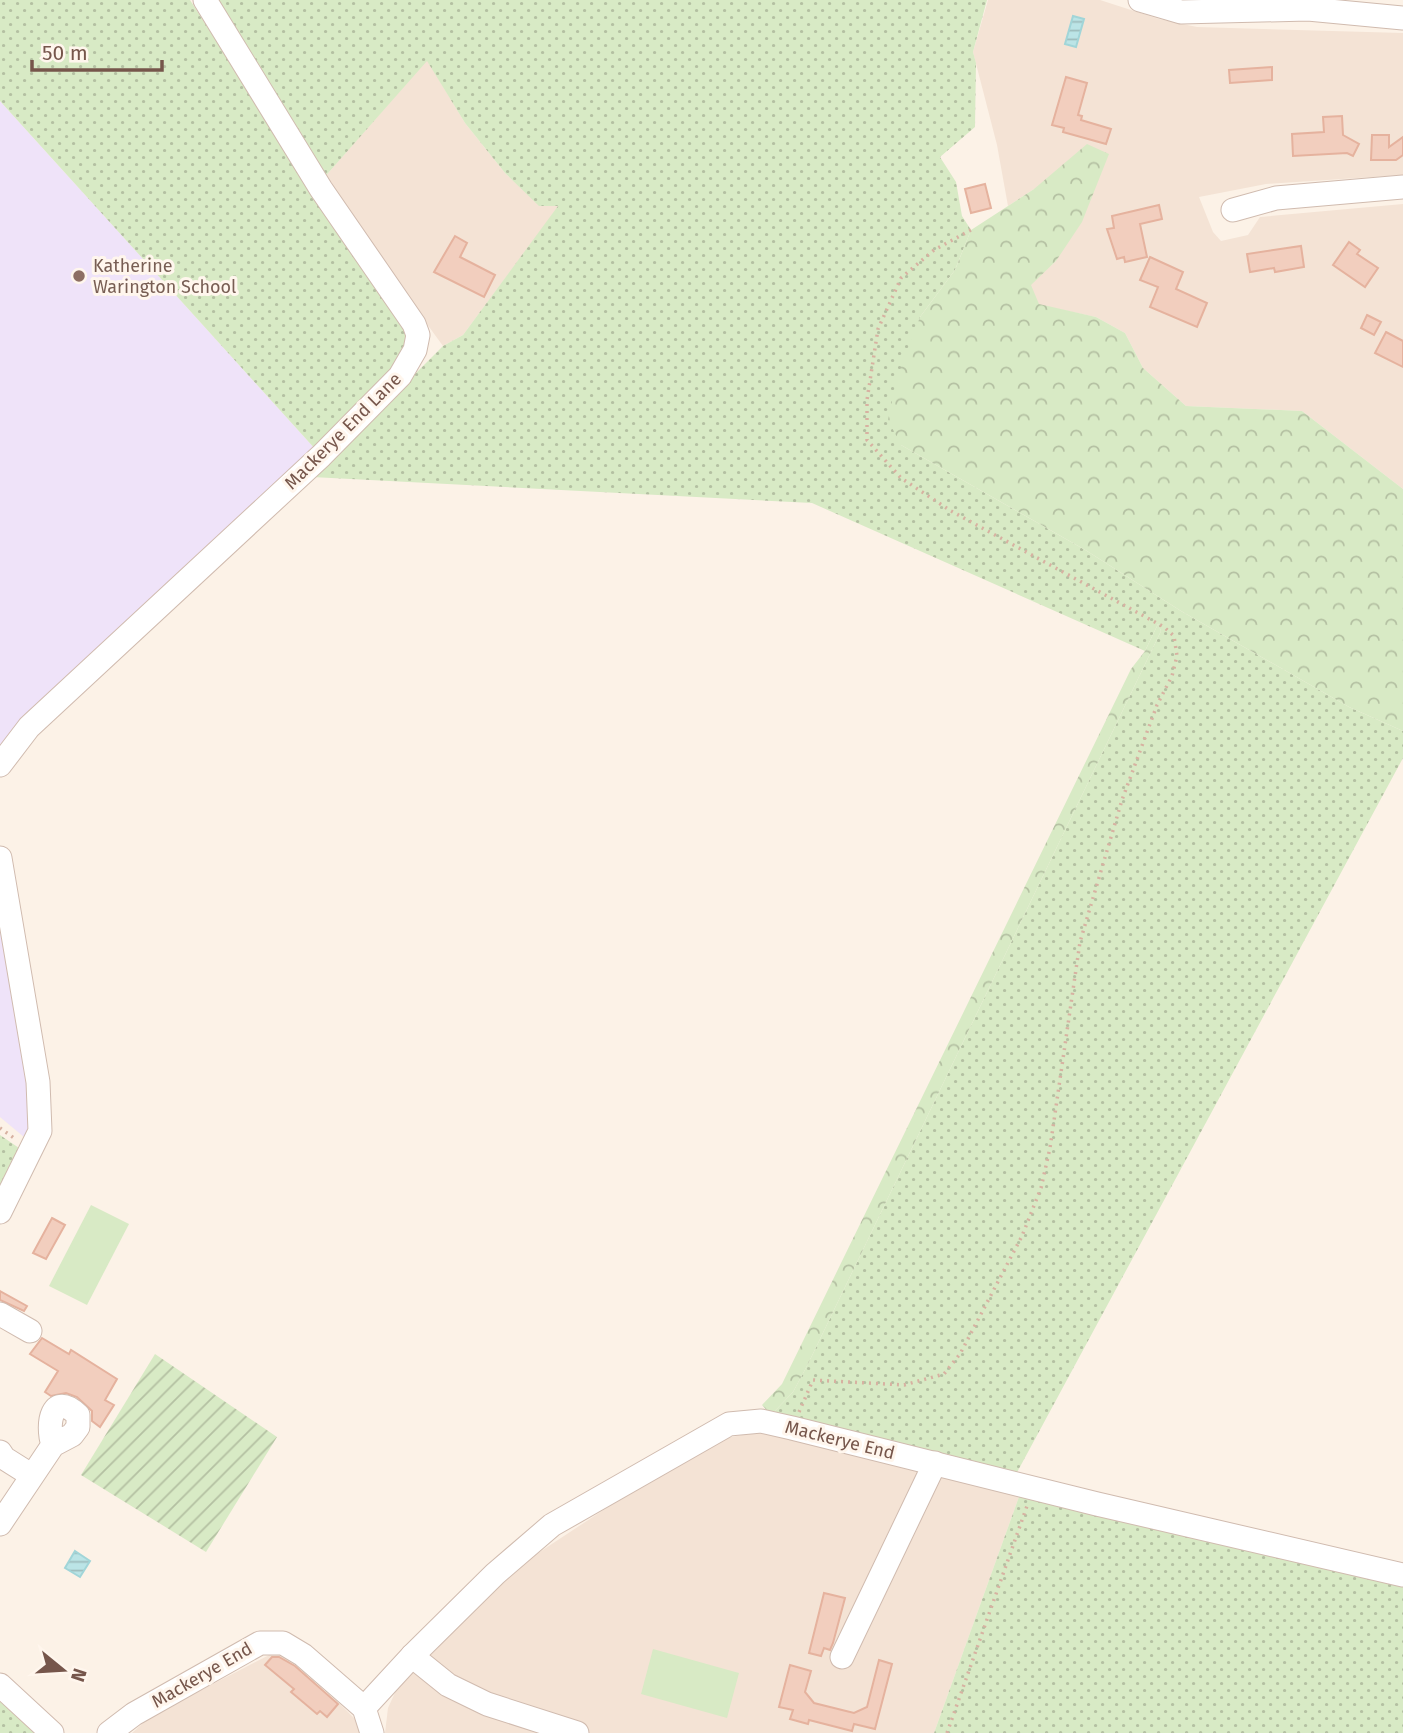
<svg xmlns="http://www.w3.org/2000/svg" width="1403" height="1733" font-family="'Fira Sans',sans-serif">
<defs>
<pattern id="grass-dots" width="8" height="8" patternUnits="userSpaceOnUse" patternTransform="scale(1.75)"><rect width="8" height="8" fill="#d8eac5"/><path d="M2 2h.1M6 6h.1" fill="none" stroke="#b4c0a2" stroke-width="1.8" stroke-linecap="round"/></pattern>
<pattern id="forest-crowns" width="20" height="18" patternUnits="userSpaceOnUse" patternTransform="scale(1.75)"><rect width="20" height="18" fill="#d8eac5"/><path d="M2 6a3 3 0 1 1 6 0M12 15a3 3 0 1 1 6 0" fill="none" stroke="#b4c0a2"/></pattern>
<pattern id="garden-furrows" width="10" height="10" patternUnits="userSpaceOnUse" patternTransform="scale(1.75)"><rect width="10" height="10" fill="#d8eac5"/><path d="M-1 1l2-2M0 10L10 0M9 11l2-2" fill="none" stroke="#b4c0a2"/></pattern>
<pattern id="water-rules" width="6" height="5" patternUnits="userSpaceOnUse" patternTransform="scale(1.75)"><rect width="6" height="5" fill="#bbe4e6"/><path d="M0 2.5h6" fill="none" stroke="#9dbcbc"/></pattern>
</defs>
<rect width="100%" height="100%" fill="#fcf2e7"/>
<g fill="#f4e3d5">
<polygon points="988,0 1100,0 1159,19 1197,27 1403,33 1403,175 1266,184 1199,197 1213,232 1221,241 1248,235 1260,217 1403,204 1403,489 1302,411 1186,406 1143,368 1125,333 1096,317 1039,305 1030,285 1056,261 1034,189 1008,206 997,145 973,52"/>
<polygon points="427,60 465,123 505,173 539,205 559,206 463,335 443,346 322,180"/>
<polygon points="778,1432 1020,1494 934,1733 385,1733 388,1708 398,1686 438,1635 523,1563 655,1476 727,1438 752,1433"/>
<polygon points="277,1651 339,1703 358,1722 364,1733 132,1733 151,1716"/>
</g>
<g fill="#efe3f9">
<polygon points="0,101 317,451 0,748"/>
<polygon points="0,914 28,1087 29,1128 24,1137 0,1117"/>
</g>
<g fill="url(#grass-dots)">
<polygon points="0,0 190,0 288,151 410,330 403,360 317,451 0,101"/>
<polygon points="213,0 987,0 973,52 976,63 975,127 940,157 956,182 962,216 971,230 955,270 920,317 901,445 1087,551 1181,611 1349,707 1403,731 1403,758 1015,1476 771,1415 793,1392 807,1366 1161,631 1158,624 1145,651 812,503 312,477 443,346 463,335 558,206 539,206 505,173 465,123 427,61 322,180"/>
<polygon points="0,1135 19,1148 0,1186"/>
<polygon points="1020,1494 1403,1587 1403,1733 934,1733"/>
<polygon points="0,1700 35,1733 0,1733"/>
</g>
<g fill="url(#forest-crowns)">
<polygon points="1087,144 1109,154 1082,222 1056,261 1031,285 1039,304 1096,317 1125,333 1143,368 1186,406 1302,411 1403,489 1403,731 1349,707 1181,611 1087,551 901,445 888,420 897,378 920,317 955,270 971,230 1034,189"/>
<polygon points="1158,624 1161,631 807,1366 793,1392 771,1415 762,1405 782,1384 1131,669 1145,651"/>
</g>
<polygon fill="url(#garden-furrows)" points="155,1354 277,1437 206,1552 81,1475"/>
<g fill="#d8eac5">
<polygon points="91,1205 129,1224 87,1305 49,1286"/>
<polygon points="653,1649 739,1673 727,1718 641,1694"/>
</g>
<g fill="url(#water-rules)" stroke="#a1d5d8" stroke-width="2">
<polygon points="1073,16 1084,19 1076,47 1065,44"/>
<polygon points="75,1551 90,1561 80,1577 65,1568"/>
</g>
<g fill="#f2cebe" stroke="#e5b29e" stroke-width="2">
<polygon points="1272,67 1272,80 1230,83 1229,70"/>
<polygon points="1066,77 1087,83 1078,115 1082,116 1081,120 1111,129 1106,144 1063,132 1064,128 1052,125"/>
<polygon points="1342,116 1343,135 1359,144 1353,156 1347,153 1293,156 1292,134 1324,132 1323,117"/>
<polygon points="1372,135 1389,135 1389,147 1403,137 1403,155 1396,160 1371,160"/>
<polygon points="985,184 991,208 971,213 965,189"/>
<polygon points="1159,205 1162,219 1140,224 1147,257 1125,262 1124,257 1117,259 1107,229 1114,228 1112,216"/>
<polygon points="455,236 467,243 460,257 495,275 484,297 434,272"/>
<polygon points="1349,242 1360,250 1357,254 1378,268 1365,287 1333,265"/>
<polygon points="1301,246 1304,267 1275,272 1274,268 1250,272 1247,254"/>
<polygon points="1150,257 1183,272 1176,289 1207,303 1197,327 1150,307 1158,287 1140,280"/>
<polygon points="1367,315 1381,322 1374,335 1361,328"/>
<polygon points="1386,332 1403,341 1403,367 1375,353"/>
<polygon points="52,1218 65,1225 46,1259 33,1253"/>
<polygon points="0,1291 27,1306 24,1311 0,1300"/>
<polygon points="42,1338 69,1354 71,1350 117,1379 105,1400 114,1405 100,1427 92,1421 92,1411 77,1397 66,1393 51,1396 45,1392 58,1371 30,1354"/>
<polygon points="824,1593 845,1598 833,1643 830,1650 824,1648 821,1656 809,1653"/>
<polygon points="272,1657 279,1657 295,1666 338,1704 327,1717 320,1711 317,1714 291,1692 294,1689 265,1665"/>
<polygon points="879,1660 892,1664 875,1729 854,1724 852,1731 809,1720 808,1724 790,1719 793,1710 779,1707 790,1665 811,1671 805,1692 814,1703 854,1713 867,1707"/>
</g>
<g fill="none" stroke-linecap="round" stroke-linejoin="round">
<defs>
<g id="minor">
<polyline points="1140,0 1181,12 1308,9 1403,18"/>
<polyline points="1233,210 1276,198 1403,187"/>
<polyline points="0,765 29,727 321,456 400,376 415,350 418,335 414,324 321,189 205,0"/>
<polyline points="0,858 38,1082 40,1131 0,1212"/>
<polyline points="0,1314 30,1331"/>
<polyline points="0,1452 4,1458 31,1475"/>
<path d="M0,1524L53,1445L72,1435L78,1427V1415C52,1390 46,1424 53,1445"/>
<polyline points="412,1656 448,1685 487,1704 577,1733"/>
<polyline points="842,1657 935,1463"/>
<polyline points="0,1685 52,1733"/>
<polyline points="364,1708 412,1656 495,1574 552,1525 729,1424 761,1421 792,1428 1097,1504 1403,1575"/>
<polyline points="109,1733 134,1714 260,1643 283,1643 303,1655 364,1708 372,1733"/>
</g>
</defs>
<use href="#minor" stroke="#d0bbaf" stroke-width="25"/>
<g stroke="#d7b1a1" stroke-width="3.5" stroke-dasharray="2 5" stroke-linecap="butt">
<polyline points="0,1128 14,1138"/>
<polyline points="799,1412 813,1380 904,1385 944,1374 960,1354 1022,1236 1041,1188 1050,1148 1080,942 1122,800 1157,705 1172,676 1177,656 1174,636 1164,627 951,511 901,478 867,440 867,400 878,329 901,278 934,250 971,230"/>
<polyline points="947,1733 1027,1506"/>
</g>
<use href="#minor" stroke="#fff" stroke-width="23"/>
</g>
<circle fill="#8d6e63" stroke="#fff6ed" stroke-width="2.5" cx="79" cy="276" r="7"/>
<g text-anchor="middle" stroke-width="6" stroke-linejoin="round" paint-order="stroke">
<g font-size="18" fill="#785e54" stroke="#fff6ed" text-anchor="start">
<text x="93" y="272">Katherine<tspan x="93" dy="21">Warington School</tspan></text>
</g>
<g font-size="18" fill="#76564b" stroke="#fff6ed">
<text transform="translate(343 431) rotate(-45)" y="6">Mackerye End Lane</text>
<text transform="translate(840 1440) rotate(14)" y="6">Mackerye End</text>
<text transform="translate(202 1675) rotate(-30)" y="6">Mackerye End</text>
</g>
</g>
<g transform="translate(63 1670) rotate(108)" stroke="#fff6ed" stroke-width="5" paint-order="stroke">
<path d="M0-5L12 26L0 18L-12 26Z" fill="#76564b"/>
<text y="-10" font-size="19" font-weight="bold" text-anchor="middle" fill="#76564b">N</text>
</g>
<path d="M32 60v10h130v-10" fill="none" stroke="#76564b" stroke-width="3.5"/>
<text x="42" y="60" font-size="21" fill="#76564b" stroke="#fff6ed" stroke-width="5" paint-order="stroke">50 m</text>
</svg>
